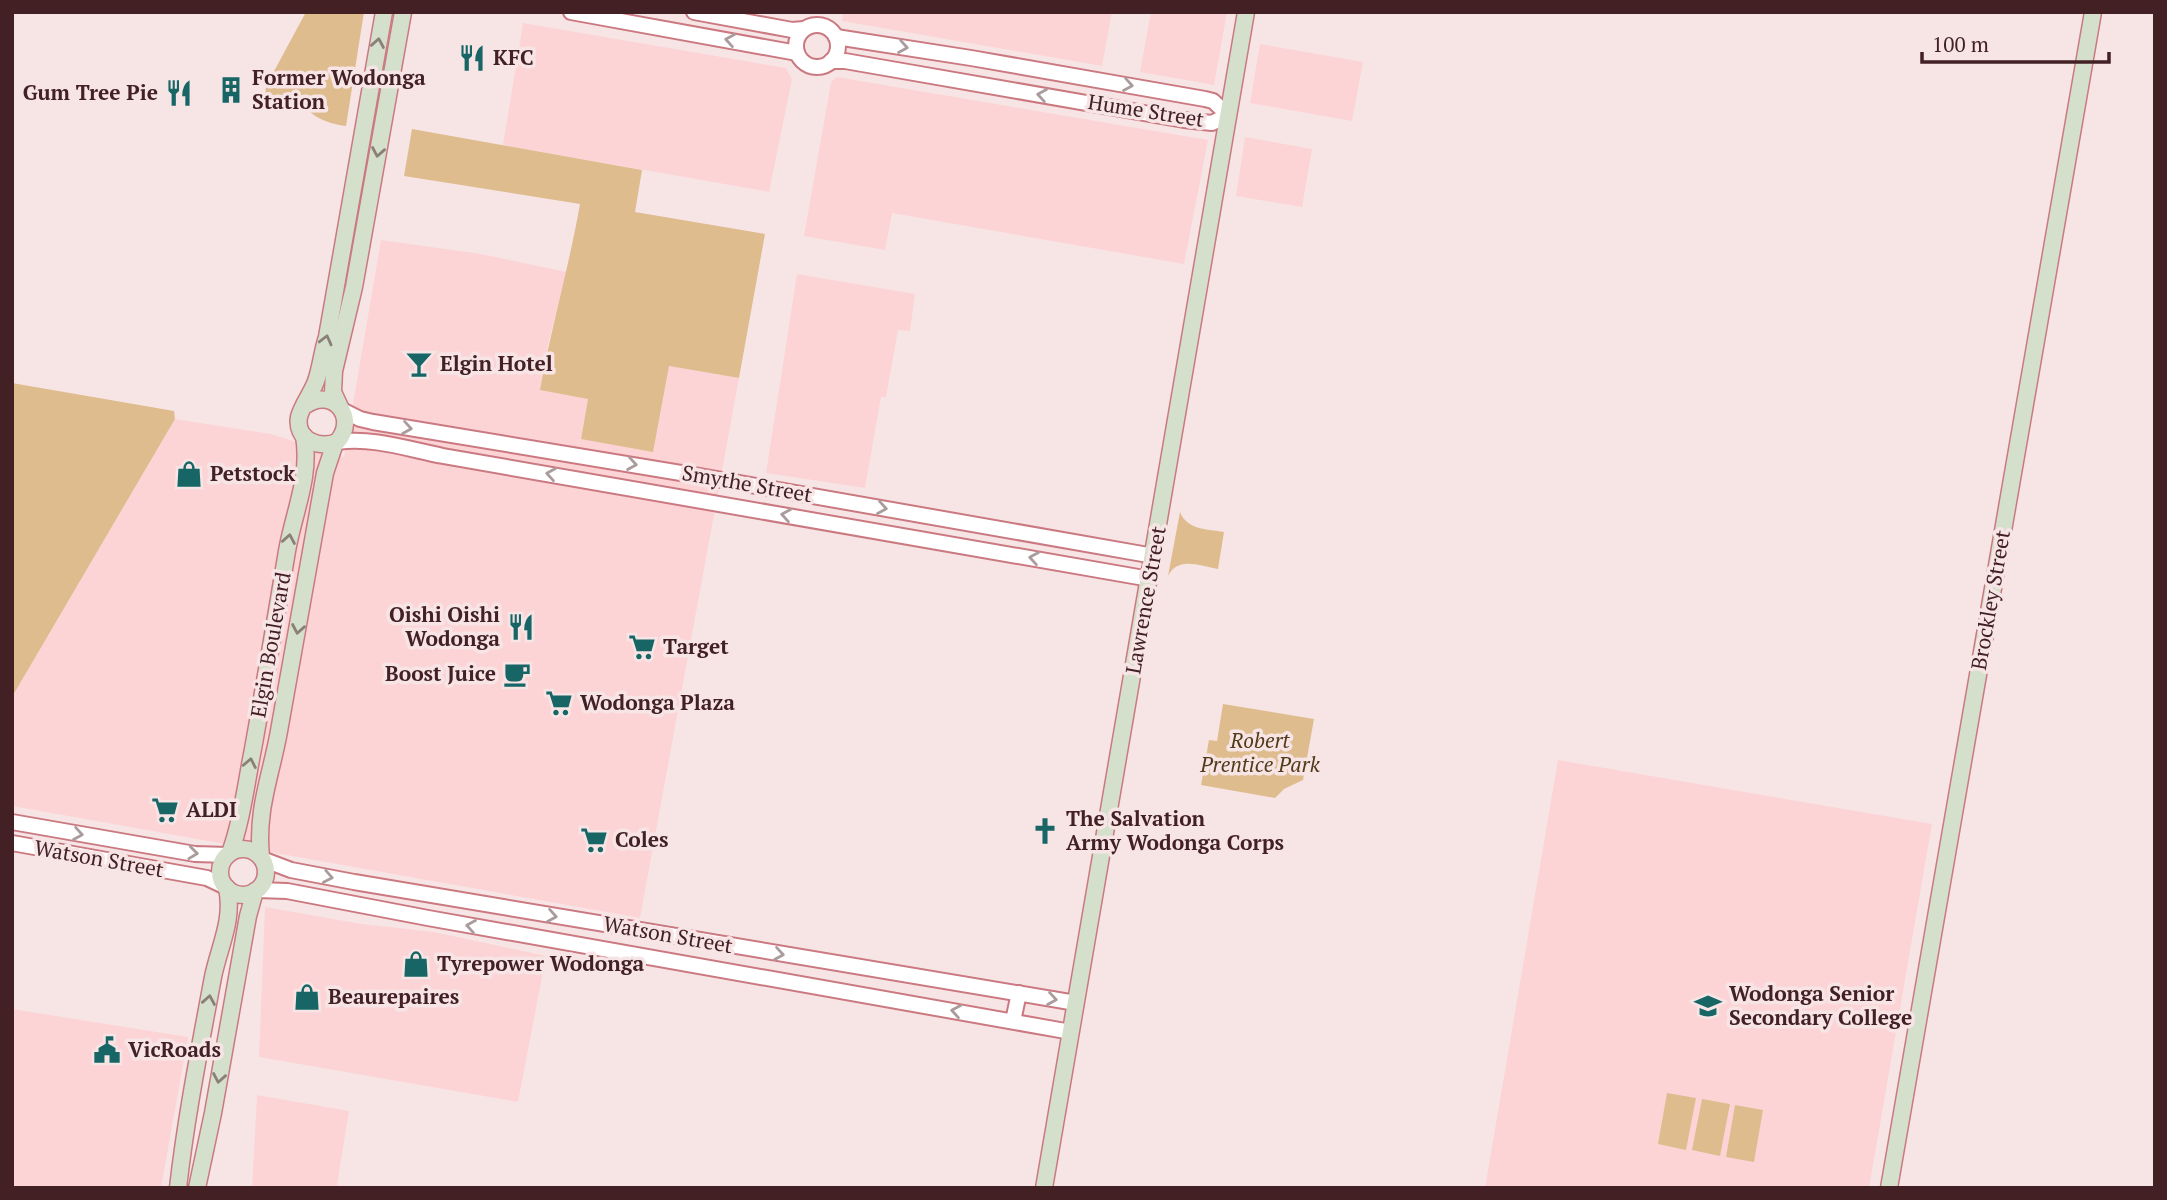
<svg xmlns="http://www.w3.org/2000/svg" width="2167" height="1200" font-family="'PT Serif',serif">
<rect width="100%" height="100%" fill="#f7e5e6"/>
<g fill="#fcd4d6">
<polygon points="843,12 1112,12 1102,66 842,21"/>
<polygon points="1151,12 1227,12 1214,85 1140,72"/>
<polygon points="523,23 786,68 792,79 769,192 503,145"/>
<polygon points="1260,44 1363,62 1352,121 1250,103"/>
<polygon points="837,77 1208,140 1184,264 892,213 885,250 804,236 831,82"/>
<polygon points="1245,137 1312,149 1302,207 1236,196"/>
<polygon points="381,240 481,254 567,272 549,340 540,390 588,398 581,439 669,366 739,378 640,918 12,806 12,697 175,419 271,434 344,457"/>
<polygon points="797,274 915,294 910,331 898,330 886,397 881,397 865,488 766,473"/>
<polygon points="1558,760 1932,824 1869,1188 1485,1188"/>
<polygon points="265,907 362,924 434,932 546,956 518,1102 259,1057"/>
<polygon points="12,1009 188,1037 161,1188 12,1188"/>
<polygon points="257,1095 349,1111 337,1185 351,1188 252,1188"/>
</g>
<g fill="#dfbc8e">
<path d="M306,12H364L346,126C324,123 310,116 298,98C287,100 276,104 265,97L266,86Z"/>
<path d="M412,129L642,170L635,212L765,234L739,378L669,366L653,452L581,439L588,399L540,390C551,328 569,267 580,204L404,176Z"/>
<polygon points="12,383 174,411 175,419 12,697"/>
<path d="M1180,512C1187,530 1207,529 1224,532L1218,569C1200,566 1178,556 1168,576Z"/>
<polygon points="1223,704 1314,719 1303,780 1284,789 1275,798 1201,785 1209,740 1217,741"/>
<polygon points="1667,1093 1696,1098 1686,1150 1658,1144"/>
<polygon points="1702,1099 1730,1104 1720,1156 1692,1150"/>
<polygon points="1735,1105 1763,1110 1754,1162 1726,1157"/>
</g>
<g fill="none" stroke-linecap="round" stroke-linejoin="round">
<defs>
<g id="tertiary">
<polyline points="571,12 797,53"/>
<polyline points="694,12 792,30 804,29"/>
<circle cx="817" cy="46" r="21"/>
<polyline points="831,61 845,61 891,69 1184,120 1212,123 1228,115 1213,101 1205,99 971,58 836,37"/>
<polyline points="342,410 360,419 373,422 693,475 1154,556"/>
<path d="M337,442C374,437 407,449 443,456L1150,579"/>
<polyline points="12,822 195,854 228,855"/>
<polyline points="12,843 207,878 226,887"/>
<polyline points="262,859 291,870 354,882 1076,1003"/>
<polyline points="257,890 287,891 428,918 1071,1032"/>
<polyline points="1013,1021 1019,993"/>
</g>
<g id="secondary">
<path d="M306,405C332,387 359,417 337,442C319,449 295,440 299,417C302,405 312,393 316,381C321,367 322,352 327,337L384,12"/>
<polyline points="340,407 333,392 334,371 354,287 403,12"/>
<circle cx="243" cy="872" r="23"/>
<path d="M230,853C242,820 246,784 253,749C265,683 276,617 287,551C294,511 311,477 304,436"/>
<path d="M261,857C256,810 271,776 279,731C295,645 309,559 325,473L335,443"/>
<path d="M178,1188C186,1117 200,1047 213,977C219,947 234,920 227,888"/>
<polyline points="197,1188 213,1113 248,916 255,891"/>
<polyline points="1044,1188 1246,12"/>
<polyline points="1889,1188 2093,12"/>
</g>
</defs>
<use href="#tertiary" stroke="#cb7981" stroke-width="18"/>
<use href="#secondary" stroke="#cb7981" stroke-width="19"/>
<use href="#tertiary" stroke="#fff" stroke-width="14"/>
<use href="#secondary" stroke="#d4e0cb" stroke-width="16"/>
</g>
<defs><path id="oneway-chevron" d="M-2-3.5L2.5 0L-2 3.5" fill="none" stroke-width="1.6" stroke-linecap="round" stroke-linejoin="round" transform="scale(1.75)"/></defs>
<g stroke="#aa9b9c">
<use href="#oneway-chevron" transform="translate(730 40) rotate(-170)"/>
<use href="#oneway-chevron" transform="translate(903 47) rotate(10)"/>
<use href="#oneway-chevron" transform="translate(1128 85) rotate(10)"/>
<use href="#oneway-chevron" transform="translate(1042 95) rotate(-170)"/>
<use href="#oneway-chevron" transform="translate(407 428) rotate(9)"/>
<use href="#oneway-chevron" transform="translate(632 464) rotate(9)"/>
<use href="#oneway-chevron" transform="translate(551 474) rotate(-170)"/>
<use href="#oneway-chevron" transform="translate(882 508) rotate(10)"/>
<use href="#oneway-chevron" transform="translate(786 515) rotate(-170)"/>
<use href="#oneway-chevron" transform="translate(1034 558) rotate(-170)"/>
<use href="#oneway-chevron" transform="translate(78 834) rotate(10)"/>
<use href="#oneway-chevron" transform="translate(193 853) rotate(7)"/>
<use href="#oneway-chevron" transform="translate(328 877) rotate(11)"/>
<use href="#oneway-chevron" transform="translate(552 916) rotate(10)"/>
<use href="#oneway-chevron" transform="translate(471 926) rotate(-170)"/>
<use href="#oneway-chevron" transform="translate(779 954) rotate(9)"/>
<use href="#oneway-chevron" transform="translate(1052 999) rotate(9)"/>
<use href="#oneway-chevron" transform="translate(956 1011) rotate(-170)"/>
</g>
<g stroke="#8b8078">
<use href="#oneway-chevron" transform="translate(378 43) rotate(-80)"/>
<use href="#oneway-chevron" transform="translate(378 152) rotate(100)"/>
<use href="#oneway-chevron" transform="translate(326 340) rotate(-76)"/>
<use href="#oneway-chevron" transform="translate(289 539) rotate(-80)"/>
<use href="#oneway-chevron" transform="translate(298 629) rotate(100)"/>
<use href="#oneway-chevron" transform="translate(250 763) rotate(-79)"/>
<use href="#oneway-chevron" transform="translate(209 1000) rotate(-80)"/>
<use href="#oneway-chevron" transform="translate(219 1078) rotate(100)"/>
</g>
<defs>
<symbol id="restaurant-bare" viewBox="-9 -9 18 18"><path d="M-5-6h1v4h1v-4h1v4h1v-4h1v5L-1.5 .5V6h-2V.5L-5-1ZM5-6V6H3V1.5H1.5Q1.5-4 5-6Z" fill="#176565" stroke="#f7e5e6" stroke-width="2.5" paint-order="stroke"/></symbol>
<symbol id="building-bare" viewBox="-9 -9 18 18"><path d="M-4-6H4V6H1V3H-1V6H-4ZM-2.5-4.3h1.7v1.8h-1.7ZM.8-4.3h1.7v1.8H.8ZM-2.5-1h1.7V.8h-1.7ZM.8-1h1.7V.8H.8Z" fill="#176565" stroke="#f7e5e6" stroke-width="2.5" paint-order="stroke"/></symbol>
<symbol id="bar-bare" viewBox="-9 -9 18 18"><path d="M-6-5H6L.8 .8V4.5H3.5V6h-7V4.5H-.8V.8Z" fill="#176565" stroke="#f7e5e6" stroke-width="2.5" paint-order="stroke"/></symbol>
<symbol id="shop-bare" viewBox="-9 -9 18 18"><path d="M-5-2.5h2.3a2.7 3.5 0 0 1 5.4 0H5L5.5 6h-11ZM-1.5-2.5h3a1.5 2.3 0 0 0-3 0Z" fill="#176565" stroke="#f7e5e6" stroke-width="2.5" paint-order="stroke"/></symbol>
<symbol id="supermarket-bare" viewBox="-9 -9 18 18"><path d="M-6-5.5h2.5l.6 2H6L4.5 2H-2.5L-4.4-4H-6ZM-1.5 3.2a1.3 1.3 0 1 0 .1 0ZM3 3.2a1.3 1.3 0 1 0 .1 0Z" fill="#176565" stroke="#f7e5e6" stroke-width="2.5" paint-order="stroke"/></symbol>
<symbol id="cafe-bare" viewBox="-9 -9 18 18"><path d="M-5.5-4.5H6V0H3Q3 3.5 0 3.5H-2.5Q-5.5 3.5-5.5 0ZM3-3.2v2h1.7v-2ZM-6 4.5H4V6H-6Z" fill="#176565" stroke="#f7e5e6" stroke-width="2.5" paint-order="stroke"/></symbol>
<symbol id="church-bare" viewBox="-9 -9 18 18"><path d="M-1.2-6h2.4v3.5h3.3v2.4h-3.3V6h-2.4V-.1h-3.3v-2.4h3.3Z" fill="#176565" stroke="#f7e5e6" stroke-width="2.5" paint-order="stroke"/></symbol>
<symbol id="school-bare" viewBox="-9 -9 18 18"><path d="M0-5L7-2L0 1L-7-2ZM-4 1L0 2.5L4 1V4Q0 6-4 4Z" fill="#176565" stroke="#f7e5e6" stroke-width="2.5" paint-order="stroke"/></symbol>
<symbol id="civic-bare" viewBox="-9 -9 18 18"><path d="M-.6-6.5H3V-4.5H.6V-3L4-1V1h2V6H-6V1h2V-1L-.6-3ZM-1.2 2.5V6h2.4V2.5Z" fill="#176565" stroke="#f7e5e6" stroke-width="2.5" paint-order="stroke"/></symbol>
</defs>
<g fill-rule="evenodd">
<use href="#restaurant-bare" x="453" y="39" width="38" height="38"/>
<use href="#building-bare" x="212" y="71" width="38" height="38"/>
<use href="#restaurant-bare" x="160" y="74" width="38" height="38"/>
<use href="#bar-bare" x="400" y="345" width="38" height="38"/>
<use href="#shop-bare" x="170" y="455" width="38" height="38"/>
<use href="#restaurant-bare" x="502" y="608" width="38" height="38"/>
<use href="#supermarket-bare" x="623" y="628" width="38" height="38"/>
<use href="#cafe-bare" x="498" y="655" width="38" height="38"/>
<use href="#supermarket-bare" x="540" y="684" width="38" height="38"/>
<use href="#supermarket-bare" x="146" y="791" width="38" height="38"/>
<use href="#church-bare" x="1026" y="812" width="38" height="38"/>
<use href="#supermarket-bare" x="575" y="821" width="38" height="38"/>
<use href="#shop-bare" x="397" y="945" width="38" height="38"/>
<use href="#shop-bare" x="288" y="978" width="38" height="38"/>
<use href="#school-bare" x="1689" y="987" width="38" height="38"/>
<use href="#civic-bare" x="88" y="1031" width="38" height="38"/>
</g>
<g text-anchor="middle" stroke-width="7" stroke-linejoin="round" paint-order="stroke">
<g font-size="21" font-weight="bold" fill="#422024" stroke="#f7e5e6" text-anchor="start">
<text x="493" y="65">KFC</text>
<text x="252" y="85">Former Wodonga<tspan x="252" dy="24">Station</tspan></text>
<text x="158" y="100" text-anchor="end">Gum Tree Pie</text>
<text x="440" y="371">Elgin Hotel</text>
<text x="210" y="481">Petstock</text>
<text x="500" y="622" text-anchor="end">Oishi Oishi<tspan x="500" dy="24">Wodonga</tspan></text>
<text x="663" y="654">Target</text>
<text x="496" y="681" text-anchor="end">Boost Juice</text>
<text x="580" y="710">Wodonga Plaza</text>
<text x="186" y="817">ALDI</text>
<text x="1066" y="826">The Salvation<tspan x="1066" dy="24">Army Wodonga Corps</tspan></text>
<text x="615" y="847">Coles</text>
<text x="437" y="971">Tyrepower Wodonga</text>
<text x="1729" y="1001">Wodonga Senior<tspan x="1729" dy="24">Secondary College</tspan></text>
<text x="328" y="1004">Beaurepaires</text>
<text x="128" y="1057">VicRoads</text>
</g>
<g font-size="21" fill="#422024" stroke="#f7e5e6">
<text transform="translate(1146 111) rotate(9)" y="7">Hume Street</text>
<text transform="translate(747 484) rotate(10)" y="7">Smythe Street</text>
<text transform="translate(1146 600) rotate(-80)" y="7">Lawrence Street</text>
<text transform="translate(1991 600) rotate(-80)" y="7">Brockley Street</text>
<text transform="translate(271 645) rotate(-80)" y="7">Elgin Boulevard</text>
<text transform="translate(99 859) rotate(10)" y="7">Watson Street</text>
<text transform="translate(668 935) rotate(10)" y="7">Watson Street</text>
</g>
<g font-size="21" font-style="italic" fill="#533b1a" stroke="#f7e5e6">
<text x="1260" y="748">Robert<tspan x="1260" dy="24">Prentice Park</tspan></text>
</g>
</g>
<rect width="2167" height="1200" fill="none" stroke="#422024" stroke-width="28"/>
<path d="M1922 52v10h187v-10" fill="none" stroke="#422024" stroke-width="3.5"/>
<text x="1932" y="52" font-size="21" fill="#422024" stroke="#f7e5e6" stroke-width="5" paint-order="stroke">100 m</text>
</svg>
